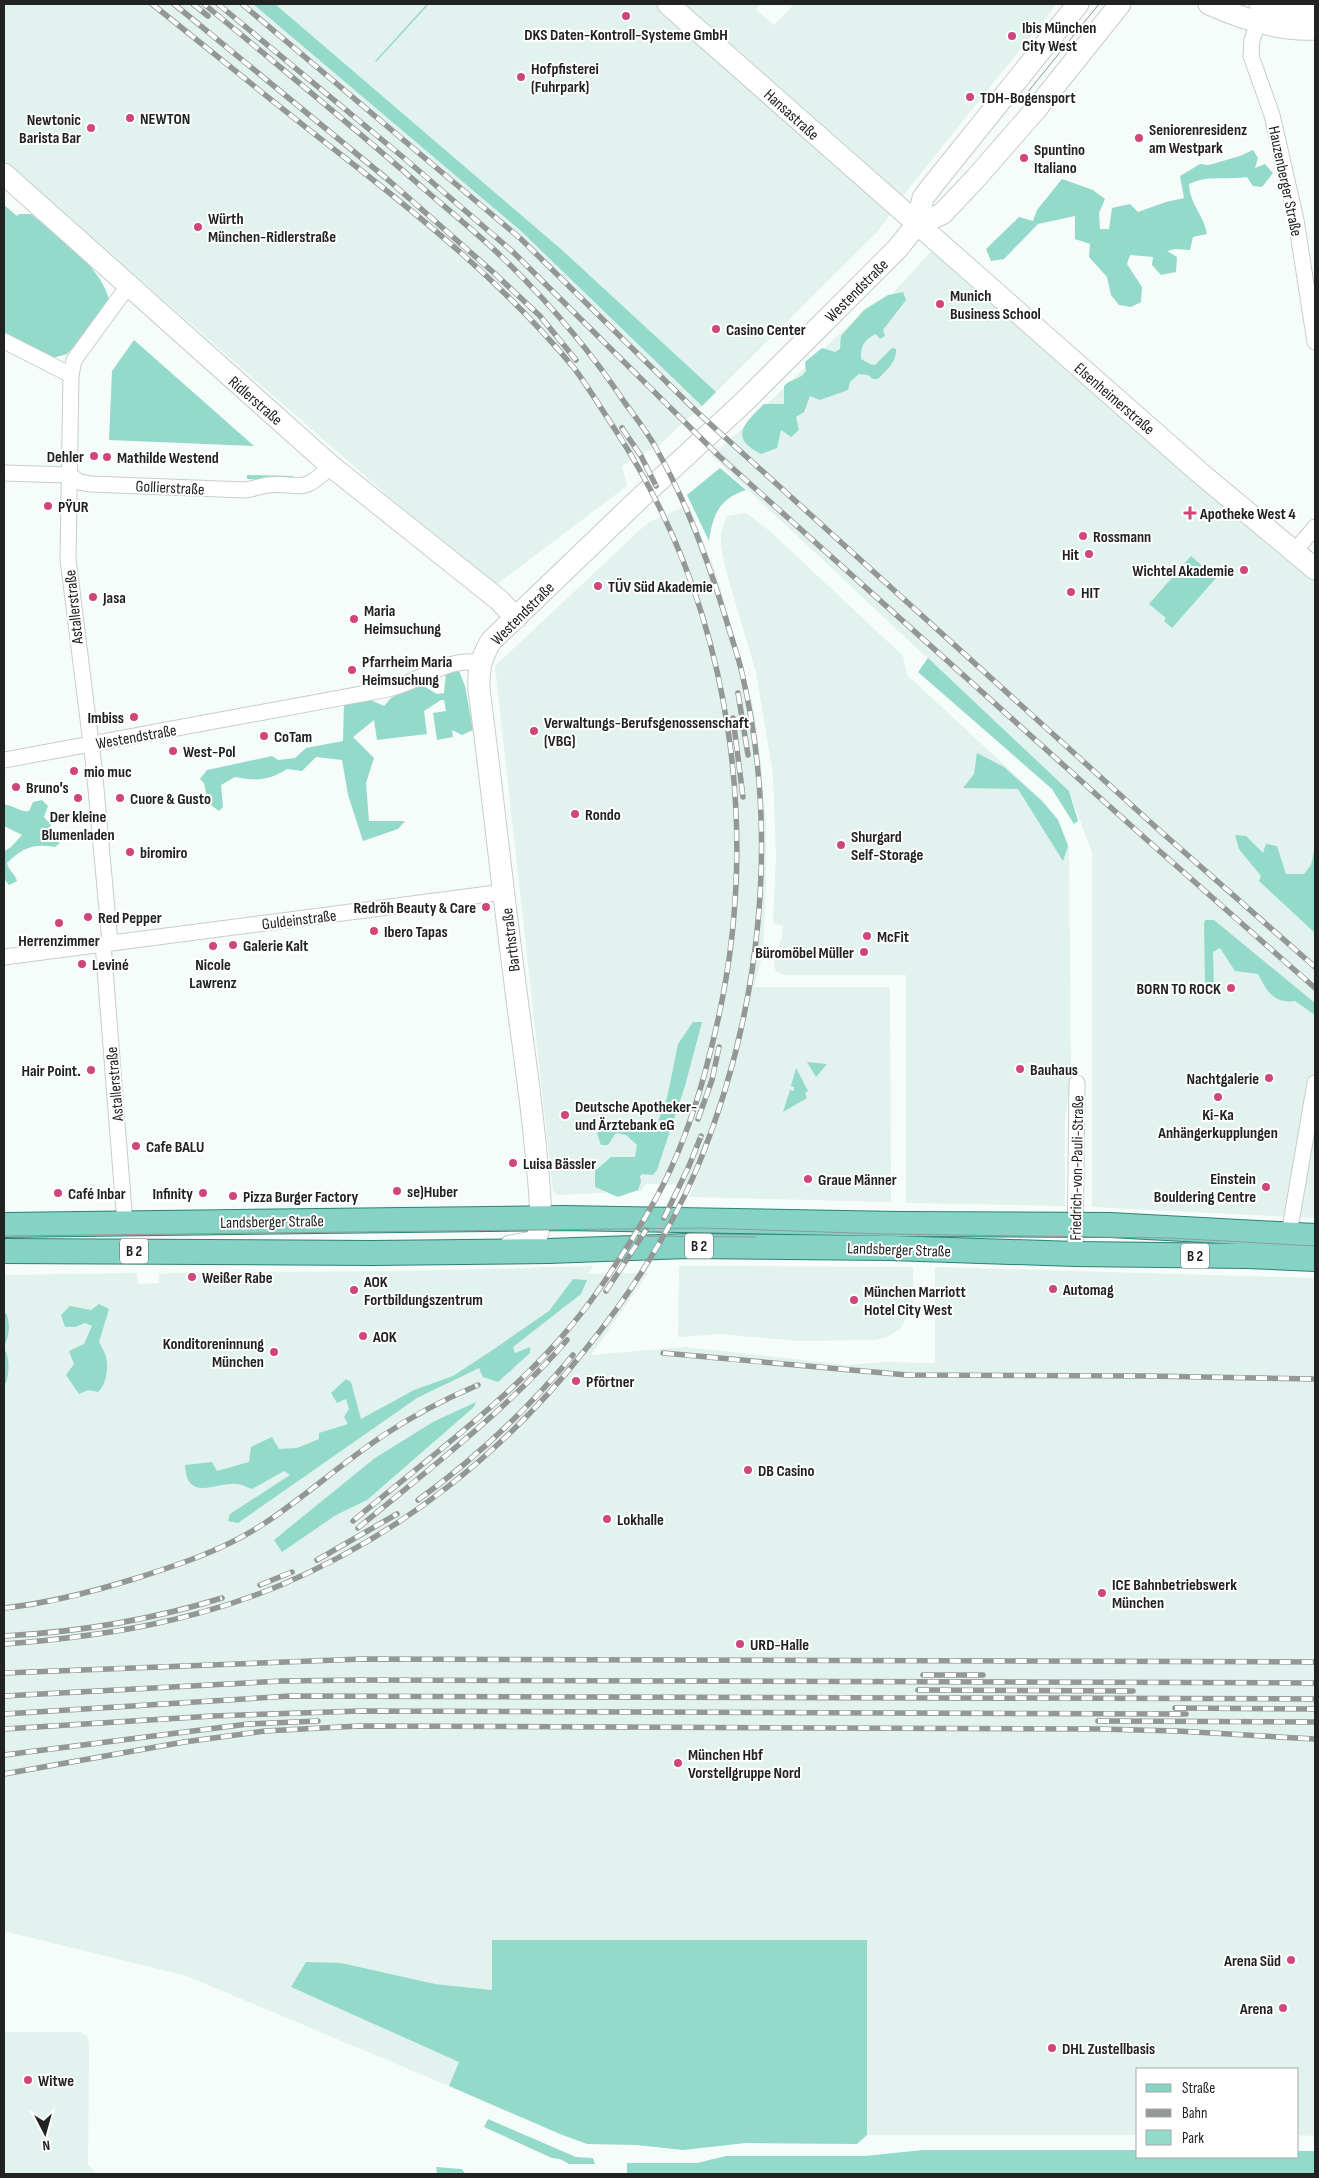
<svg xmlns="http://www.w3.org/2000/svg" width="1319" height="2178" font-family="'Sofia Sans Condensed',sans-serif">
<rect width="100%" height="100%" fill="#f5fcfa"/>
<g fill="#e2f2ee">
<polygon points="4,4 761,4 756,10 774,25 794,4 1057,4 913,183 878,231 702,406 659,445 622,466 627,486 497,584 394,501 4,161"/>
<polygon points="939,242 1315,571 1315,1218 1092,1207 1092,852 1069,791 712,456 743,428 837,336 861,316 887,300"/>
<polygon points="689,505 715,570 740,656 754,711 761,763 766,826 766,885 763,953 754,987 890,987 891,1202 689,1197 695,1185 645,1184 641,1191 557,1195 553,1191 495,666 642,528 651,521"/>
<polygon points="746,513 772,533 903,656 907,675 1041,799 1058,819 1069,846 1071,1078 1065,1117 1065,1206 906,1203 906,975 785,975 776,972 774,965 774,958 782,937 783,926 773,923 776,856 773,774 756,672 728,578 721,547 721,532 727,516"/>
<polygon points="593,1266 588,1274 648,1273 591,1355 685,1347 846,1365 884,1362 935,1363 935,1267 1315,1278 1315,2136 1298,2135 1298,2069 1138,2069 1138,2135 867,2135 867,1940 492,1940 492,1990 435,1984 291,1987 459,2062 449,2086 187,1976 4,1931 4,1275 137,1273 138,1284 159,1283 159,1274 170,1273 404,1271"/>
<polygon points="679,1266 913,1267 913,1305 900,1329 885,1338 874,1340 799,1341 720,1334 678,1337"/>
<polygon points="4,2032 80,2032 87,2036 89,2044 88,2165 96,2173 342,2174 4,2174"/>
</g>
<g fill="#93daca">
<polygon points="253,4 275,4 562,250 716,392 702,406 521,231"/>
<polygon points="427,4 429,4 376,62 375,61"/>
<path d="M1253,150L1258,158L1255,168L1265,164L1273,173L1262,187L1253,186L1247,177C1226,180 1207,175 1189,184C1190,205 1204,215 1207,234L1193,237L1190,250L1175,249L1167,251L1177,257L1176,272L1161,275L1152,265L1153,257L1130,255L1127,264L1142,287L1141,302L1131,307L1119,305L1111,295L1107,277L1089,257L1090,244L1075,239V216L1038,224L1004,259L991,261L986,249L1019,217L1033,221L1037,210L1062,179L1093,190L1105,199L1099,213L1100,229H1109L1112,208L1130,204L1138,212L1166,202L1184,198L1180,176L1200,164L1209,165L1240,156Z"/>
<path d="M4,205L17,216L19,214H31C58,237 105,268 110,305L67,354L53,358L4,332Z"/>
<path d="M903,292L906,300L883,330L885,336L880,339L876,334C865,339 860,346 861,359L870,364L875,365L892,348L896,349C897,362 886,370 878,379H873L868,375L859,374L850,382L848,390L820,400L810,396L804,412L796,417L799,430L791,437L781,430L777,448L761,454C727,437 746,422 764,404H784V386C791,378 799,381 806,371L805,362L822,348L835,352L840,349L841,336L864,310L888,295Z"/>
<polygon points="134,340 254,446 109,440 112,371"/>
<path d="M720,468L746,490C719,499 713,514 709,541L687,495Z"/>
<polygon points="247,475 249,475 293,476 292,480 247,479"/>
<polygon points="1191,556 1216,578 1172,628 1164,621 1166,618 1149,604"/>
<polygon points="928,658 1069,791 1078,821 1074,824 1052,789 918,672"/>
<path d="M459,671L465,686L473,730L462,735L452,730L453,737L437,740L433,713L446,711L444,700H441L424,711L427,734L377,740L374,720L353,737L374,758L366,783L369,821H405L398,829L363,841L348,795L342,760L316,757L302,771L287,769C268,781 257,781 235,777L221,785L223,807L219,811L208,803L204,783L200,779L207,770L272,756L278,760L295,758L306,748L343,741L344,703L371,700L384,706L391,698L420,684L437,694L444,693L446,672Z"/>
<polygon points="977,753 1004,767 1043,802 1058,820 1068,846 1063,861 1018,789 963,788 974,774"/>
<path d="M42,800L48,806L44,817L51,825L49,830L53,839L60,843L55,847C33,843 22,848 7,863C9,871 15,874 17,881L9,885L4,879V851L10,848L22,835L4,826V805C13,804 20,813 29,811L33,802Z"/>
<polygon points="1235,835 1246,836 1263,853 1266,844 1277,846 1286,874 1304,874 1311,865 1315,847 1315,933 1259,881 1261,876 1239,849"/>
<path d="M1205,920H1214L1315,1003V1015L1295,1001C1273,1004 1267,991 1258,974L1235,971L1220,948L1213,952L1214,986L1209,987L1205,982L1204,924Z"/>
<polygon points="693,1022 702,1022 685,1086 657,1170 653,1175 642,1174 640,1176 641,1182 638,1190 618,1197 595,1187 595,1171 611,1157 635,1157 637,1145 626,1135 616,1133 608,1145 601,1145 597,1133 612,1121 645,1128 656,1127 667,1098 678,1044"/>
<polygon points="807,1062 827,1064 816,1077"/>
<polygon points="796,1068 808,1091 805,1093 807,1098 783,1112 790,1090 794,1091 794,1087 791,1086"/>
<path d="M573,1279L587,1280L581,1294L513,1347L515,1353L530,1347V1353L498,1382L483,1377L479,1368L417,1398L238,1523L228,1521L230,1514L290,1475L284,1471L252,1489C248,1488 242,1484 237,1484C216,1482 187,1503 185,1465L212,1462L217,1471L249,1462L251,1447L272,1437L279,1449L297,1448L319,1439V1433L348,1424L344,1417L349,1409L346,1399L337,1403L331,1393L346,1379L351,1382L361,1419L414,1390L453,1376L494,1349L549,1311Z"/>
<path d="M99,1304L109,1309L99,1342C101,1346 105,1352 106,1357C109,1368 106,1385 98,1392L88,1390L79,1394L66,1375L74,1364L69,1351L84,1344L92,1326L85,1323L75,1327H65L61,1315L70,1306L91,1310Z"/>
<path d="M4,1313H6C11,1324 9,1336 4,1347Z"/>
<path d="M4,1349C10,1356 9,1374 6,1383L4,1384Z"/>
<polygon points="476,1402 474,1407 367,1500 336,1515 282,1552 274,1540 375,1458 433,1422"/>
<polygon points="492,1940 867,1940 867,2135 857,2144 746,2143 683,2150 636,2145 587,2144 560,2134 449,2086 459,2062 291,1987 306,1962 341,1963 435,1984 492,1990"/>
<polygon points="488,2119 576,2157 593,2158 595,2164 569,2164 560,2159 552,2158 484,2127"/>
<polygon points="923,2150 1138,2150 1138,2157 1298,2157 1298,2151 1315,2151 1315,2174 627,2174 627,2163 697,2163 726,2156 865,2156"/>
<polygon points="436,2167 462,2169 465,2174 437,2174"/>
</g>
<g fill="none" stroke-linecap="round" stroke-linejoin="round">
<defs>
<g id="street">
<polyline points="1258,22 1252,40 1251,56 1272,115 1296,220 1315,342"/>
<polyline points="4,341 71,375"/>
<path d="M4,473L70,475L79,482L91,484L245,490C253,489 260,486 268,485C304,482 300,496 331,466"/>
<polyline points="1294,552 1315,527"/>
<path d="M4,760L388,689C419,683 447,656 480,663"/>
<polyline points="110,943 94,767 68,559 71,375 74,360 128,286"/>
<polyline points="103,944 125,1224"/>
<polyline points="4,957 504,892"/>
<polyline points="1289,1234 1315,1083"/>
<polyline points="1075,1254 1077,1083"/>
</g>
<g id="secondary">
<polyline points="668,4 1199,472 1315,569"/>
<path d="M1209,4C1242,19 1278,31 1315,29"/>
<polyline points="1260,4 1285,10 1315,9"/>
<polyline points="4,174 331,466 499,600 516,618"/>
<polyline points="917,224 942,214 976,178 1037,108 1120,4"/>
<path d="M510,1246L533,1242C547,1230 537,1171 536,1153C531,1096 522,1040 515,983C502,886 492,787 479,690C478,670 481,658 491,641L639,499L744,402L898,248L917,224L923,198L932,186L1078,4"/>
</g>
<g id="primary">
<polyline points="4,1225 563,1218 899,1224 1110,1225 1315,1236"/>
<polyline points="4,1251 372,1253 548,1251 688,1246 890,1248 1075,1254 1247,1256 1315,1259"/>
</g>
</defs>
<use href="#street" stroke="#c6cdcb" stroke-width="17"/>
<use href="#secondary" stroke="#c6cdcb" stroke-width="23"/>
<use href="#primary" stroke="#2d8374" stroke-width="26"/>
<use href="#street" stroke="#fff" stroke-width="15"/>
<use href="#secondary" stroke="#fff" stroke-width="21"/>
<use href="#primary" stroke="#85d3c5" stroke-width="24"/>
<g stroke="#939897" stroke-width="1">
<polyline points="1023,98 1099,4"/>
<polyline points="4,1236 704,1228 884,1234 1169,1238 1315,1246"/>
<polyline points="621,1236 756,1237"/>
</g>
<defs>
<g id="rail">
<path d="M152,4C216,55 279,107 344,157C426,221 508,288 574,368C589,388 602,410 616,431C734,612 765,841 711,1049C700,1094 685,1141 664,1183C646,1219 623,1254 600,1288C536,1381 439,1449 353,1521"/>
<polyline points="174,4 386,178 494,273 540,316 576,360"/>
<polyline points="193,4 208,16"/>
<polyline points="218,4 404,158 512,251 719,456 1147,840 1315,988"/>
<polyline points="242,4 521,239 697,412 1159,830 1315,967"/>
<polyline points="622,428 641,456 656,486"/>
<polyline points="738,693 748,755"/>
<polyline points="733,718 743,797"/>
<polyline points="698,1119 712,1080 719,1047"/>
<polyline points="664,1218 689,1166 701,1136"/>
<polyline points="606,1291 646,1230"/>
<polyline points="663,1353 907,1375 1147,1376 1315,1379"/>
<path d="M418,1500C476,1458 527,1410 573,1355"/>
<path d="M358,1528C430,1468 506,1411 567,1340"/>
<polyline points="317,1560 397,1514"/>
<polyline points="260,1585 292,1572"/>
<path d="M4,1608C50,1603 92,1592 137,1578C181,1564 226,1549 265,1523C306,1496 343,1462 384,1435C414,1415 445,1399 478,1385"/>
<path d="M4,1636C78,1632 151,1620 222,1598"/>
<path d="M4,1644C99,1637 193,1622 281,1585C401,1534 505,1452 585,1350C630,1295 670,1232 698,1166C761,1012 780,836 742,673C738,655 731,637 726,619C708,560 687,503 657,450C648,433 636,418 625,403C591,352 552,306 508,263C484,239 457,217 431,195C357,130 280,67 204,4"/>
<polyline points="4,1673 362,1659 1315,1662"/>
<polyline points="923,1675 983,1675"/>
<polyline points="918,1690 1133,1691"/>
<polyline points="4,1696 282,1681 361,1680 1315,1683"/>
<polyline points="1175,1708 1315,1709"/>
<polyline points="4,1714 290,1696 1315,1699"/>
<polyline points="1098,1721 1315,1722"/>
<polyline points="4,1729 213,1716 360,1711 1186,1714"/>
<polyline points="4,1755 248,1724 318,1721"/>
<polyline points="4,1774 184,1742 265,1731 359,1726 1099,1729 1177,1731 1315,1739"/>
</g>
</defs>
<use href="#rail" stroke="#939897" stroke-width="5.5"/>
<use href="#rail" stroke="#fff" stroke-width="4" stroke-dasharray="11" stroke-linecap="butt"/>
</g>
<g fill="#d0457c" stroke="#fff" stroke-width="2">
<circle cx="626" cy="16" r="5"/>
<circle cx="1012" cy="36" r="5"/>
<circle cx="521" cy="77" r="5"/>
<circle cx="970" cy="97" r="5"/>
<circle cx="130" cy="118" r="5"/>
<circle cx="91" cy="128" r="5"/>
<circle cx="1139" cy="138" r="5"/>
<circle cx="1024" cy="158" r="5"/>
<circle cx="198" cy="227" r="5"/>
<circle cx="940" cy="304" r="5"/>
<circle cx="716" cy="329" r="5"/>
<circle cx="94" cy="456" r="5"/>
<circle cx="107" cy="457" r="5"/>
<circle cx="48" cy="506" r="5"/>
<path d="M1187.5 505.5h5v5h5v5h-5v5h-5v-5h-5v-5h5z"/>
<circle cx="1083" cy="536" r="5"/>
<circle cx="1089" cy="554" r="5"/>
<circle cx="1244" cy="570" r="5"/>
<circle cx="598" cy="586" r="5"/>
<circle cx="1071" cy="592" r="5"/>
<circle cx="93" cy="597" r="5"/>
<circle cx="354" cy="619" r="5"/>
<circle cx="352" cy="670" r="5"/>
<circle cx="134" cy="717" r="5"/>
<circle cx="534" cy="731" r="5"/>
<circle cx="264" cy="736" r="5"/>
<circle cx="173" cy="751" r="5"/>
<circle cx="74" cy="771" r="5"/>
<circle cx="16" cy="787" r="5"/>
<circle cx="78" cy="798" r="5"/>
<circle cx="120" cy="798" r="5"/>
<circle cx="575" cy="814" r="5"/>
<circle cx="841" cy="845" r="5"/>
<circle cx="130" cy="852" r="5"/>
<circle cx="486" cy="907" r="5"/>
<circle cx="88" cy="917" r="5"/>
<circle cx="59" cy="923" r="5"/>
<circle cx="374" cy="931" r="5"/>
<circle cx="867" cy="936" r="5"/>
<circle cx="233" cy="945" r="5"/>
<circle cx="213" cy="946" r="5"/>
<circle cx="864" cy="952" r="5"/>
<circle cx="82" cy="964" r="5"/>
<circle cx="1231" cy="988" r="5"/>
<circle cx="1020" cy="1069" r="5"/>
<circle cx="91" cy="1070" r="5"/>
<circle cx="1269" cy="1078" r="5"/>
<circle cx="1218" cy="1097" r="5"/>
<circle cx="565" cy="1115" r="5"/>
<circle cx="136" cy="1146" r="5"/>
<circle cx="513" cy="1163" r="5"/>
<circle cx="808" cy="1179" r="5"/>
<circle cx="1266" cy="1187" r="5"/>
<circle cx="397" cy="1191" r="5"/>
<circle cx="58" cy="1193" r="5"/>
<circle cx="203" cy="1193" r="5"/>
<circle cx="233" cy="1196" r="5"/>
<circle cx="192" cy="1277" r="5"/>
<circle cx="1053" cy="1289" r="5"/>
<circle cx="354" cy="1290" r="5"/>
<circle cx="854" cy="1300" r="5"/>
<circle cx="363" cy="1336" r="5"/>
<circle cx="274" cy="1352" r="5"/>
<circle cx="576" cy="1381" r="5"/>
<circle cx="748" cy="1470" r="5"/>
<circle cx="607" cy="1519" r="5"/>
<circle cx="1102" cy="1593" r="5"/>
<circle cx="740" cy="1644" r="5"/>
<circle cx="678" cy="1763" r="5"/>
<circle cx="1291" cy="1960" r="5"/>
<circle cx="1283" cy="2008" r="5"/>
<circle cx="1052" cy="2048" r="5"/>
<circle cx="28" cy="2080" r="5"/>
</g>
<g text-anchor="middle" stroke-width="4" stroke-linejoin="round" paint-order="stroke">
<g fill="#fff" stroke="#646565" stroke-width="1">
<rect x="685" y="1233.5" width="28" height="25" rx="4"/>
<rect x="120" y="1238.5" width="28" height="25" rx="4"/>
<rect x="1181" y="1243.5" width="28" height="25" rx="4"/>
</g>
<g font-size="15" font-weight="bold" fill="#212323">
<text x="699" y="1251">B 2</text>
<text x="134" y="1256">B 2</text>
<text x="1195" y="1261">B 2</text>
</g>
<g font-size="16" font-weight="bold" fill="#212323" stroke="#fff" text-anchor="start">
<text x="1022" y="33">Ibis München<tspan x="1022" dy="18">City West</tspan></text>
<text x="626" y="40" text-anchor="middle">DKS Daten-Kontroll-Systeme GmbH</text>
<text x="531" y="74">Hofpfisterei<tspan x="531" dy="18">(Fuhrpark)</tspan></text>
<text x="980" y="103">TDH-Bogensport</text>
<text x="140" y="124">NEWTON</text>
<text x="81" y="125" text-anchor="end">Newtonic<tspan x="81" dy="18">Barista Bar</tspan></text>
<text x="1149" y="135">Seniorenresidenz<tspan x="1149" dy="18">am Westpark</tspan></text>
<text x="1034" y="155">Spuntino<tspan x="1034" dy="18">Italiano</tspan></text>
<text x="208" y="224">Würth<tspan x="208" dy="18">München-Ridlerstraße</tspan></text>
<text x="950" y="301">Munich<tspan x="950" dy="18">Business School</tspan></text>
<text x="726" y="335">Casino Center</text>
<text x="84" y="462" text-anchor="end">Dehler</text>
<text x="117" y="463">Mathilde Westend</text>
<text x="58" y="512">PŸUR</text>
<text x="1200" y="519">Apotheke West 4</text>
<text x="1093" y="542">Rossmann</text>
<text x="1079" y="560" text-anchor="end">Hit</text>
<text x="1234" y="576" text-anchor="end">Wichtel Akademie</text>
<text x="608" y="592">TÜV Süd Akademie</text>
<text x="1081" y="598">HIT</text>
<text x="103" y="603">Jasa</text>
<text x="364" y="616">Maria<tspan x="364" dy="18">Heimsuchung</tspan></text>
<text x="362" y="667">Pfarrheim Maria<tspan x="362" dy="18">Heimsuchung</tspan></text>
<text x="124" y="723" text-anchor="end">Imbiss</text>
<text x="544" y="728">Verwaltungs-Berufsgenossenschaft<tspan x="544" dy="18">(VBG)</tspan></text>
<text x="274" y="742">CoTam</text>
<text x="183" y="757">West-Pol</text>
<text x="84" y="777">mio muc</text>
<text x="26" y="793">Bruno's</text>
<text x="130" y="804">Cuore &amp; Gusto</text>
<text x="585" y="820">Rondo</text>
<text x="78" y="822" text-anchor="middle">Der kleine<tspan x="78" dy="18">Blumenladen</tspan></text>
<text x="851" y="842">Shurgard<tspan x="851" dy="18">Self-Storage</tspan></text>
<text x="140" y="858">biromiro</text>
<text x="476" y="913" text-anchor="end">Redröh Beauty &amp; Care</text>
<text x="98" y="923">Red Pepper</text>
<text x="384" y="937">Ibero Tapas</text>
<text x="877" y="942">McFit</text>
<text x="59" y="946" text-anchor="middle">Herrenzimmer</text>
<text x="243" y="951">Galerie Kalt</text>
<text x="854" y="958" text-anchor="end">Büromöbel Müller</text>
<text x="92" y="970">Leviné</text>
<text x="213" y="970" text-anchor="middle">Nicole<tspan x="213" dy="18">Lawrenz</tspan></text>
<text x="1221" y="994" text-anchor="end">BORN TO ROCK</text>
<text x="1030" y="1075">Bauhaus</text>
<text x="81" y="1076" text-anchor="end">Hair Point.</text>
<text x="1259" y="1084" text-anchor="end">Nachtgalerie</text>
<text x="575" y="1112">Deutsche Apotheker-<tspan x="575" dy="18">und Ärztebank eG</tspan></text>
<text x="1218" y="1120" text-anchor="middle">Ki-Ka<tspan x="1218" dy="18">Anhängerkupplungen</tspan></text>
<text x="146" y="1152">Cafe BALU</text>
<text x="523" y="1169">Luisa Bässler</text>
<text x="1256" y="1184" text-anchor="end">Einstein<tspan x="1256" dy="18">Bouldering Centre</tspan></text>
<text x="818" y="1185">Graue Männer</text>
<text x="407" y="1197">se)Huber</text>
<text x="68" y="1199">Café Inbar</text>
<text x="193" y="1199" text-anchor="end">Infinity</text>
<text x="243" y="1202">Pizza Burger Factory</text>
<text x="202" y="1283">Weißer Rabe</text>
<text x="364" y="1287">AOK<tspan x="364" dy="18">Fortbildungszentrum</tspan></text>
<text x="1063" y="1295">Automag</text>
<text x="864" y="1297">München Marriott<tspan x="864" dy="18">Hotel City West</tspan></text>
<text x="373" y="1342">AOK</text>
<text x="264" y="1349" text-anchor="end">Konditoreninnung<tspan x="264" dy="18">München</tspan></text>
<text x="586" y="1387">Pförtner</text>
<text x="758" y="1476">DB Casino</text>
<text x="617" y="1525">Lokhalle</text>
<text x="1112" y="1590">ICE Bahnbetriebswerk<tspan x="1112" dy="18">München</tspan></text>
<text x="750" y="1650">URD-Halle</text>
<text x="688" y="1760">München Hbf<tspan x="688" dy="18">Vorstellgruppe Nord</tspan></text>
<text x="1281" y="1966" text-anchor="end">Arena Süd</text>
<text x="1273" y="2014" text-anchor="end">Arena</text>
<text x="1062" y="2054">DHL Zustellbasis</text>
<text x="38" y="2086">Witwe</text>
</g>
<g font-size="16" fill="#212323" stroke="#fff">
<text transform="translate(792 114) rotate(42)" y="6">Hansastraße</text>
<text transform="translate(1286 181) rotate(78)" y="6">Hauzenberger Straße</text>
<text transform="translate(856 290) rotate(-45)" y="6">Westendstraße</text>
<text transform="translate(1115 398) rotate(41)" y="6">Elsenheimerstraße</text>
<text transform="translate(256 400) rotate(41)" y="6">Ridlerstraße</text>
<text transform="translate(170 487) rotate(3)" y="6">Gollierstraße</text>
<text transform="translate(73 607) rotate(-96)" y="6">Astallerstraße</text>
<text transform="translate(522 613) rotate(-45)" y="6">Westendstraße</text>
<text transform="translate(136 736) rotate(-10)" y="6">Westendstraße</text>
<text transform="translate(299 919) rotate(-7)" y="6">Guldeinstraße</text>
<text transform="translate(510 940) rotate(-97)" y="6">Barthstraße</text>
<text transform="translate(114 1084) rotate(-95)" y="6">Astallerstraße</text>
<text transform="translate(1076 1168) rotate(-89)" y="6">Friedrich-von-Pauli-Straße</text>
<text transform="translate(272 1221) rotate(-1)" y="6">Landsberger Straße</text>
<text transform="translate(899 1249) rotate(2)" y="6">Landsberger Straße</text>
</g>
</g>
<rect width="1319" height="2178" fill="none" stroke="#212323" stroke-width="10"/>
<rect x="1136" y="2068" width="162" height="90" fill="#ffffff" stroke="#a6a7a7"/>
<rect x="1146" y="2084" width="25" height="8" fill="#85d3c5" stroke="#a6a7a7"/>
<text x="1182" y="2093" font-size="15" fill="#212323">Straße</text>
<rect x="1146" y="2109" width="25" height="8" fill="#939897" stroke="#a6a7a7"/>
<text x="1182" y="2118" font-size="15" fill="#212323">Bahn</text>
<rect x="1146" y="2130" width="25" height="15" fill="#93daca" stroke="#a6a7a7"/>
<text x="1182" y="2143" font-size="15" fill="#212323">Park</text>
<g transform="translate(45 2133) rotate(174)" stroke="#ffffff" stroke-width="4" paint-order="stroke">
<path d="M0-4L9 19L0 12L-9 19Z" fill="#212323"/>
<text y="-8" font-size="14" font-weight="bold" text-anchor="middle" fill="#212323">N</text>
</g>
</svg>
